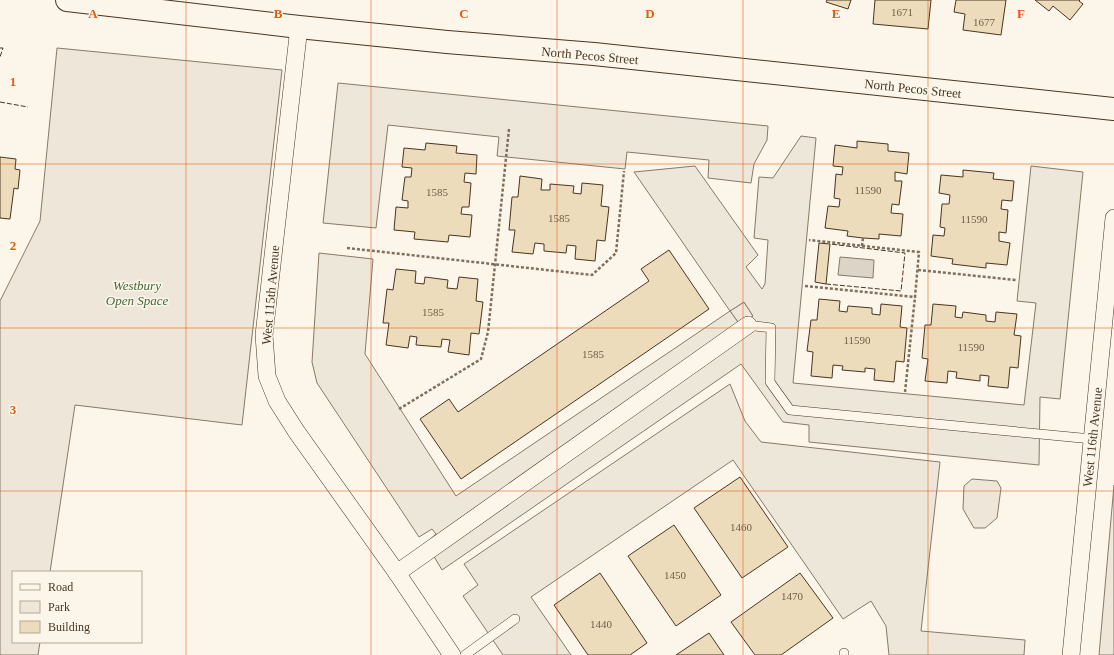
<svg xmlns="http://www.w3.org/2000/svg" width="1114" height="655" font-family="Georgia,serif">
<rect width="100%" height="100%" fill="#fbf6e9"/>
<g fill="#ede6d9" stroke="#887966">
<polygon points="57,48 282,70 242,425 75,405 50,572 13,572 13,642 40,642 38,655 0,655 0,301 40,221"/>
<polygon points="744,302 753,316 740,325 730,311"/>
<polygon points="972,479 997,481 1001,488 997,518 985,528 974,528 963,509 964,486"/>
<polygon points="1114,485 1114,655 1099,655"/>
</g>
<g fill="#ede7d9" stroke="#887966" fill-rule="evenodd">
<polygon points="338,83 768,126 767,140 754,164 751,183 708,178 709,160 627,152 625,169 497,156 499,137 388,125 376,228 323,223"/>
<path d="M801,136L816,138L793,383L1024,405L1036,303L1017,301L1031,166L1083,172L1060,399L1040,397L1039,465L809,442V425L783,422L741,364L442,570L426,543L436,534L432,529L419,537L317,383L312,362L319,253L373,259L365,354L456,496L730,311L634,172L695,166L758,255L746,267L762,289L765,284L768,240L754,238L759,177L773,178ZM744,302L753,316L740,325L730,311Z"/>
<polygon points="730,384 745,421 761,442 940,462 921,631 1025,640 1024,655 889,655 886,626 871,601 843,619 733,460 531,597 571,655 503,655 463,596 478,585 464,564"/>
</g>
<polygon fill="#dcd4c6" stroke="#887966" points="840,257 874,260 873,278 838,275"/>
<g fill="#ecdcbc" stroke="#4a3520">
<polygon points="827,0 851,0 848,9 826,2"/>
<polygon points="875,0 931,0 928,29 873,24"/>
<polygon points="956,0 1006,0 1001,35 963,30 965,14 954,12"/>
<polygon points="1035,0 1080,0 1079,1 1083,4 1070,20 1053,6 1049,11"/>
<polygon points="857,141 888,144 888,151 909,153 907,174 895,172 895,181 902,181 899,205 892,204 891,213 903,214 901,236 879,234 879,239 863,238 847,236 848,231 825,228 828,206 839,207 840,199 834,198 836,174 842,175 843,167 833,166 835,145 857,148"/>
<polygon points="426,143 457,146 456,153 477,155 476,174 465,173 464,182 471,183 469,207 462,207 461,214 472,215 470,237 449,235 448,242 414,239 415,232 394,230 396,207 408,208 408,201 402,200 405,177 411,177 412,168 402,167 404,148 425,150"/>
<polygon points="0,157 16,159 15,169 20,170 18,189 14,188 10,219 0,218"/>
<polygon points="963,170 994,173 993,179 1014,181 1012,201 1002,200 1001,209 1008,210 1006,233 999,232 999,241 1010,243 1007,265 986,263 986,268 952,264 953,259 931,256 933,235 944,236 945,228 940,227 942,204 949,204 950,195 939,193 941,175 963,177"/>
<polygon points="520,176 542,179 541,190 550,190 550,184 574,186 573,193 581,194 582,183 603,185 601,206 609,207 605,241 597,240 595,261 575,259 576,246 567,245 566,253 544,251 544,244 535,243 533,254 512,252 515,230 509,230 512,197 518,197"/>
<polygon points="819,243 830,244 826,284 815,282"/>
<polygon points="669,250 709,309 461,479 420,419 449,399 458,412 649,281 641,269"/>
<polygon points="396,269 416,271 415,283 424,284 425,277 448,280 447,288 457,289 459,277 478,279 476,301 483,302 479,334 471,333 469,355 448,352 450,340 442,339 441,347 416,345 417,337 410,336 408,348 386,345 389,323 383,323 387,289 393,290"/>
<polygon points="819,299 840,301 839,311 847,312 848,306 872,308 872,314 880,315 881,304 902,306 900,327 907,328 904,362 896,361 894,382 874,380 875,369 865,368 865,372 842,370 843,366 833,365 832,378 811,376 813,352 807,351 811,320 817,320"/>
<polygon points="933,304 956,306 955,317 962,318 963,312 986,315 986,321 995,322 996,312 1017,314 1014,335 1021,336 1018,368 1010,367 1008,388 988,386 989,376 980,375 980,381 956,378 957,372 948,371 947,383 925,381 928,359 922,358 925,325 931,325"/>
<polygon points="740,477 788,547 742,578 694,508"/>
<polygon points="674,525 721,595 676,626 628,556"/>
<polygon points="600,573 647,643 630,655 588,655 554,605"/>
<polygon points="800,573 833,618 781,655 755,655 731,622"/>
<polygon points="709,633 724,655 676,655"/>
</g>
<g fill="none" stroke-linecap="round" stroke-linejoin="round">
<defs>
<g id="service">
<polyline points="748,325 771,328 770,382 790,410 1092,439"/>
<polyline points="465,655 515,619"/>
<polyline points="844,655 844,653"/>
</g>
<g id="minor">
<polyline points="299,27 264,335 267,376 277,401 296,431 397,573 452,655"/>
<polyline points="397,573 748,325"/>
<polyline points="1071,655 1114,218"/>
</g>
<polyline id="tertiary" points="67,0 299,27 447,42 594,54 1114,109"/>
</defs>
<use href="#service" stroke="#4a3520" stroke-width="10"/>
<use href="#minor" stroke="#4a3520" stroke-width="18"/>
<use href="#tertiary" stroke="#4a3520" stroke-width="24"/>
<g stroke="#7f6f5c" stroke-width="2.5" stroke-dasharray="3 2" stroke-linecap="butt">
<polyline points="862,246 863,238"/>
<polyline points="347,248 592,275 616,253 624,171"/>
<polyline points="918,270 1016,280"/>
<polyline points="805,286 915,297 919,252 809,240"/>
<polyline points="905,392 915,297"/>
<polyline points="399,409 481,359 488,332 509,129"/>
</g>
<use href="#service" stroke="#fbf6e9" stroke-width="9"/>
<use href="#minor" stroke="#fbf6e9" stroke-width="17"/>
<use href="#tertiary" stroke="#fbf6e9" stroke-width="22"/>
<g stroke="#4a3520" stroke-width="1" stroke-dasharray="5 2" stroke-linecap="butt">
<polyline points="0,48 3,48 0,57"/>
<polyline points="0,102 28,107"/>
<polyline points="826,284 901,291 905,253 830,244"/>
</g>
</g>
<path fill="none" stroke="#e8590c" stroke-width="1" stroke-opacity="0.55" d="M186,0V655M371,0V655M557,0V655M743,0V655M928,0V655M0,164H1114M0,328H1114M0,491H1114"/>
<g text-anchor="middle" stroke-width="3" stroke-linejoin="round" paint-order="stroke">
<g font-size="11" fill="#725f47">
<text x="902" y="16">1671</text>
<text x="984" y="26">1677</text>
<text x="868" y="194">11590</text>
<text x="437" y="196">1585</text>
<text x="559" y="222">1585</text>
<text x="974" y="223">11590</text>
<text x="433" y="316">1585</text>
<text x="857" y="344">11590</text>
<text x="971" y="351">11590</text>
<text x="593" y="358">1585</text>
<text x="741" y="531">1460</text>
<text x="675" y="579">1450</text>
<text x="792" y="600">1470</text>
<text x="601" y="628">1440</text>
</g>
<g font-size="13" fill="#4a3520" stroke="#fbf6e9">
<text transform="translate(590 55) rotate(5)" y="5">North Pecos Street</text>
<text transform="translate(913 88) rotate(6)" y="5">North Pecos Street</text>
<text transform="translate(270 295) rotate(-85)" y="5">West 115th Avenue</text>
<text transform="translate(1092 437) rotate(-84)" y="5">West 116th Avenue</text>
</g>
<g font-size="13" font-style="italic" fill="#436837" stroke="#fbf6e9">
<text x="137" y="290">Westbury<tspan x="137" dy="15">Open Space</tspan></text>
</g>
</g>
<g font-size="13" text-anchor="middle" font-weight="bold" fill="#e8590c" stroke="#fbf6e9" stroke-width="3" stroke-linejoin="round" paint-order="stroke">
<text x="93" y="18">A</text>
<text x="278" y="18">B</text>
<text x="464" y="18">C</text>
<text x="650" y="18">D</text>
<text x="836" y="18">E</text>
<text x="1021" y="18">F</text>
<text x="13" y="86">1</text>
<text x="13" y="250">2</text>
<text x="13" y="414">3</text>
</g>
<rect x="12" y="571" width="130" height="72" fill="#fbf6e9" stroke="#b4a999"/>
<rect x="20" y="584" width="20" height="6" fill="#fbf6e9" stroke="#b4a999"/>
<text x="48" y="591" font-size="12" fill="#4a3520">Road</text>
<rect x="20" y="601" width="20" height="12" fill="#ede6d9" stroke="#b4a999"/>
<text x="48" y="611" font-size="12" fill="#4a3520">Park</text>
<rect x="20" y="621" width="20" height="12" fill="#ecdcbc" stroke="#b4a999"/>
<text x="48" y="631" font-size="12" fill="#4a3520">Building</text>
</svg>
